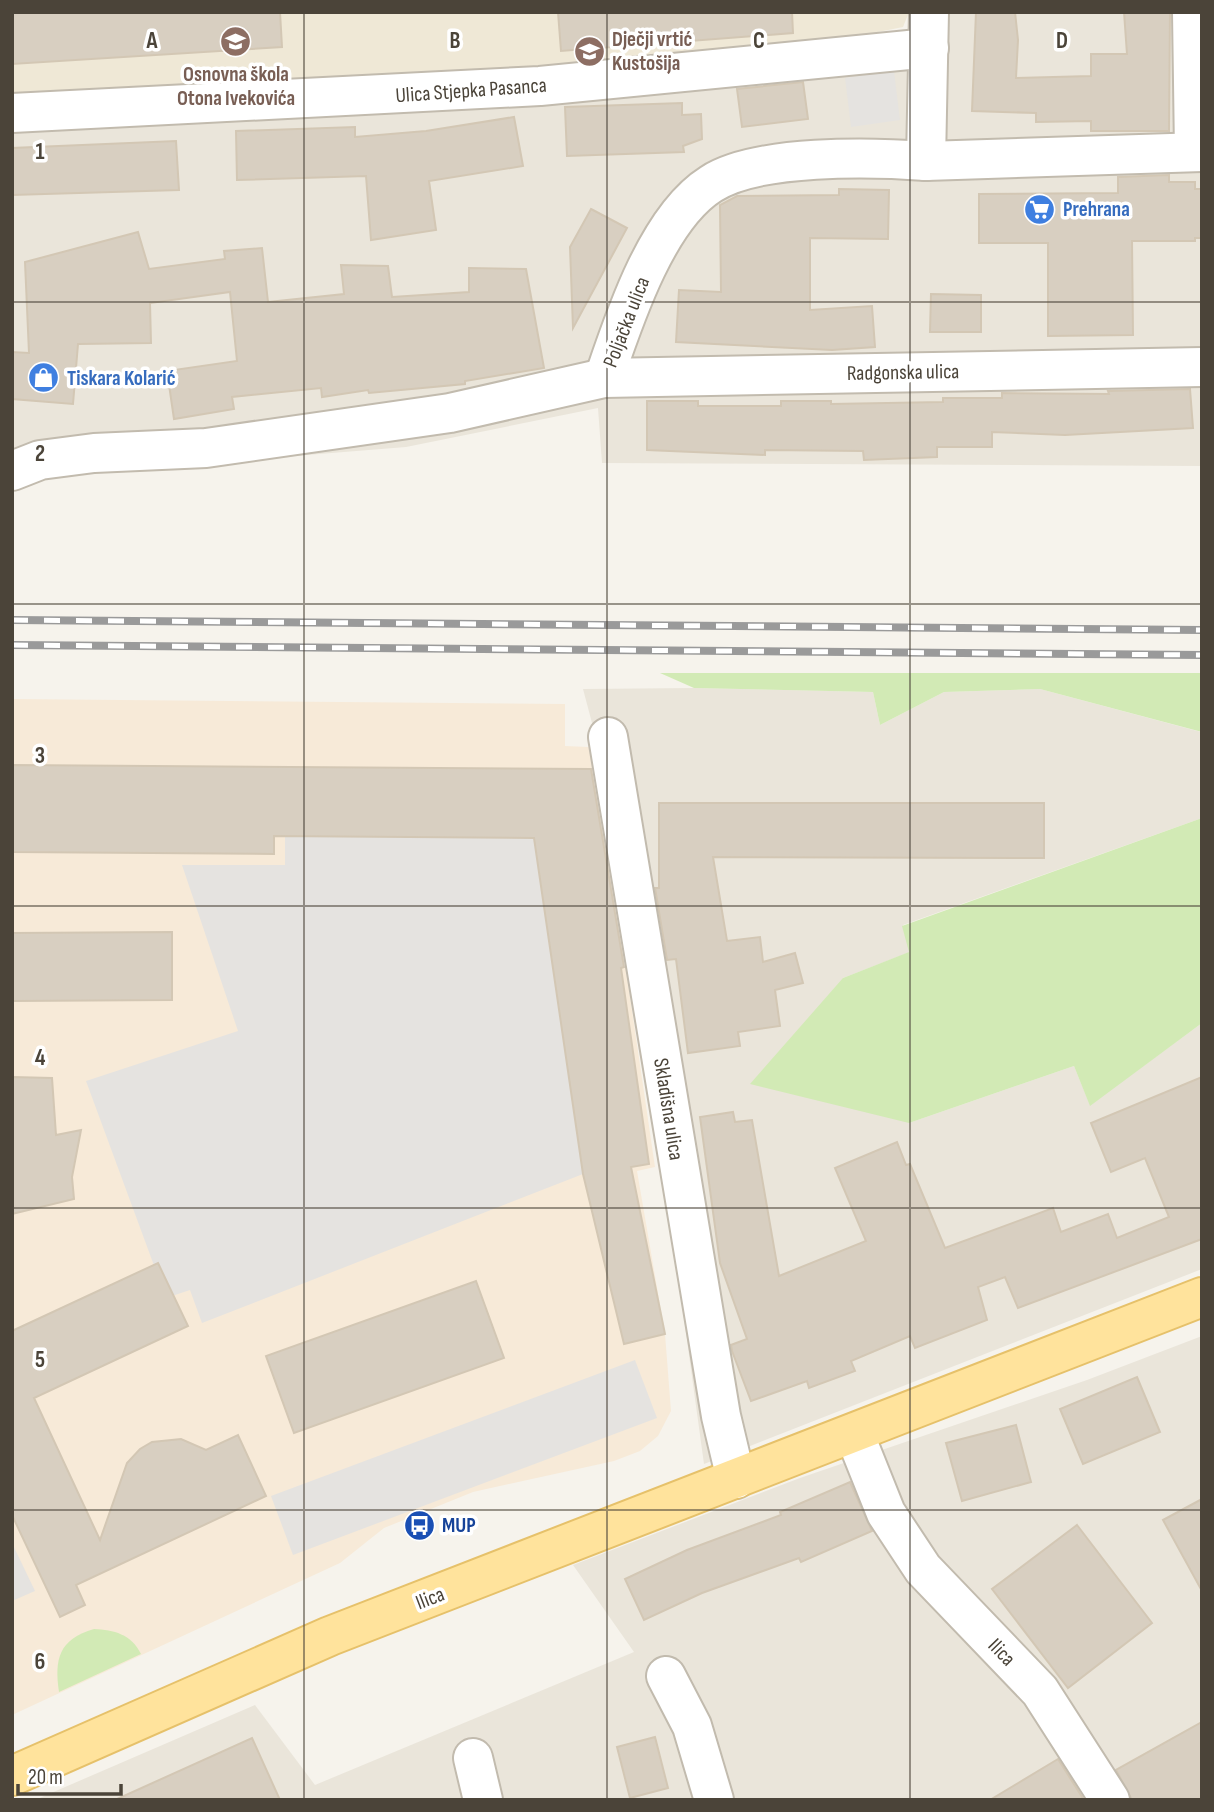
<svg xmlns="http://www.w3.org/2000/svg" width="1214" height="1812" font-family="'Sofia Sans Condensed',sans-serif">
<rect width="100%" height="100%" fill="#f6f3ec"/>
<g fill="#eae5da">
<polygon points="946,12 1202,12 1202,466 602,463 598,408 406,447 158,467 12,464 12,132 488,107 941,62"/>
<polygon points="694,688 873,692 880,725 944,692 1040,689 1201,732 1202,736 1202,818 903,925 910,952 843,978 909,1123 1074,1066 1090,1105 1202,1023 1202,1269 704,1464 613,802 583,689"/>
<polygon points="1202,1336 1202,1800 35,1800 255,1705 315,1785 634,1652 573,1565 800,1478 1087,1380"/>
</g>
<polygon fill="#f7ead8" points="12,699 565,704 565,746 588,747 601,760 607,840 655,1167 637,1171 665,1334 671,1411 658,1436 640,1451 614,1461 473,1492 384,1528 340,1563 12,1715"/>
<polygon fill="#efe8d6" points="12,12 909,12 903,27 878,32 878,36 559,66 12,94"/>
<g fill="#d2eab5">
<polygon points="660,673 1202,673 1202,732 1040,689 944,692 880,725 873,692 694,688"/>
<polygon points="1202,818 1202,1023 1090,1106 1074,1066 909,1123 750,1084 843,978 909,952 902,926"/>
<path d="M94,1629C114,1630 131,1634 141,1654L59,1692C54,1659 59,1639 94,1629Z"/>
</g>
<g fill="#e5e3e0">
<polygon points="894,71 900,120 851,127 845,78"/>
<polygon points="285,836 534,838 583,1174 202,1323 190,1290 166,1298 86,1081 238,1031 182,865 285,865"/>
<polygon points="635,1360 657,1418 293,1555 271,1496"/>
<polygon points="12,1543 35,1591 12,1601"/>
</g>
<g fill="#d8cfc1" stroke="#d3c7b4" stroke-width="2">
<polygon points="12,12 280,12 282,47 12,64"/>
<polygon points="558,12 792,12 793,33 561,51"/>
<polygon points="976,12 1015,12 1018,40 1016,78 1091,76 1091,54 1127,54 1124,12 1170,12 1169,131 1091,131 1091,121 1036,122 1036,113 972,111"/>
<polygon points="803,82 808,119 742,127 737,89"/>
<polygon points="682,103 682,115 701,114 702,139 683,146 684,152 567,156 565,107"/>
<polygon points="514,117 523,166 429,181 436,230 371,240 366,176 237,180 236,131 355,127 355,137 426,131"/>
<polygon points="176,141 179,190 12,195 12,148"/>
<polygon points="1169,175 1169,182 1195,182 1195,189 1202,189 1202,238 1195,238 1195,241 1132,241 1133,335 1048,336 1048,243 979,243 979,194 1118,193 1118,177"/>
<polygon points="839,189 889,190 888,239 810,238 810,310 872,306 875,347 832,350 676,342 679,290 721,292 720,205 737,196 839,195"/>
<polygon points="591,209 627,228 573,328 570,247"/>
<polygon points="138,232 149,269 225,259 224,251 262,248 268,302 344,294 341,265 388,266 392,297 469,292 469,268 526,269 544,368 465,381 465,384 369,393 368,390 322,397 321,388 232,397 234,409 174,419 167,371 237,361 230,292 150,303 151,343 78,344 73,404 12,399 12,352 29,353 25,262"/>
<polygon points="931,294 981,295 981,332 930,332"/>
<polygon points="1190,389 1193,428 1065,435 992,432 992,447 937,447 937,457 864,460 863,451 765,450 765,455 647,450 647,401 698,401 698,406 781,406 781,401 831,401 831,404 943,402 943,398 1002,398 1002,393 1109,394 1108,391"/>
<polygon points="12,765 591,769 624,967 621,968 649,1164 631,1167 665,1334 624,1344 583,1174 534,838 274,836 274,854 12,852"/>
<polygon points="659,803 1044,803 1044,858 713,857 727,941 760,937 763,962 795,953 803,983 775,990 780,1026 738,1032 740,1046 688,1053 676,959 667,960 655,888 659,888"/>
<polygon points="172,932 172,1000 12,1001 12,933"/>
<polygon points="12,1077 52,1078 56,1135 81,1130 72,1177 74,1199 12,1214"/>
<polygon points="1202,1077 1202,1239 1018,1308 1005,1277 978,1287 987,1320 915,1348 910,1336 851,1361 855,1371 809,1388 807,1381 751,1401 732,1351 731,1345 747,1339 720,1263 700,1117 733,1112 735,1122 752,1120 779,1276 866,1241 835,1168 897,1142 906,1165 910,1164 945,1248 1053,1208 1061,1232 1108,1214 1117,1238 1169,1217 1145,1158 1111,1172 1091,1123"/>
<polygon points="158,1263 188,1326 34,1398 100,1540 127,1463 140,1449 152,1442 181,1439 206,1450 238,1435 266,1496 76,1585 85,1605 60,1617 12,1515 12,1331"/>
<polygon points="476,1281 504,1358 294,1433 266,1356"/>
<polygon points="1137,1377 1160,1432 1083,1464 1060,1409"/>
<polygon points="1016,1425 1031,1482 962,1501 946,1443"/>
<polygon points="850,1482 872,1531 801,1562 799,1558 702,1593 644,1620 625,1579 687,1550 781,1515 780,1512"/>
<polygon points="1202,1499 1202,1591 1163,1520"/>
<polygon points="1077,1525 1152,1623 1068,1688 992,1589"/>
<polygon points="1202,1722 1202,1800 1132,1800 1116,1770"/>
<polygon points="655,1737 668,1788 630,1798 617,1747"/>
<polygon points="252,1738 280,1800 115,1800"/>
<polygon points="1058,1759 1084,1800 990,1800"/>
</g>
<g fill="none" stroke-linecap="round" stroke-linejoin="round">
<defs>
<g id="minor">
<polyline points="1192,12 1194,152"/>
<polyline points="12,113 540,86 929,48"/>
<polyline points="926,161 929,12"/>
<path d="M604,378C624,319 657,218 711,184C757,154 872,157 926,161L1202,152"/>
<polyline points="12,471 40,460 94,453 206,448 450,413 604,378 1202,367"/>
<polyline points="608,737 721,1416 736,1479"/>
<polyline points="854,1433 886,1513 923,1569 1040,1691 1110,1800"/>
<polyline points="666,1676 692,1726 714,1800"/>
<polyline points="473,1758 483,1800"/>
</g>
<polyline id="major" points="12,1776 330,1636 1202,1297"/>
</defs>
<use href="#minor" stroke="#c2bbae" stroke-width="42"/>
<use href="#major" stroke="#e6c16a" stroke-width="42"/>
<use href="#minor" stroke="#fff" stroke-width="38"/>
<use href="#major" stroke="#ffe39c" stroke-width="38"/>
<defs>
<g id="rail">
<polyline points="12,620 1202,630"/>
<polyline points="12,645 1202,655"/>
</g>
</defs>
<use href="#rail" stroke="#9a9a9a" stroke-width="8"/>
<use href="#rail" stroke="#fff" stroke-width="5" stroke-dasharray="16" stroke-linecap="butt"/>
</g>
<path fill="none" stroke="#4b4439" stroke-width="2" stroke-opacity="0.55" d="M304,12V1800M607,12V1800M910,12V1800M12,302H1202M12,604H1202M12,906H1202M12,1208H1202M12,1510H1202"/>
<defs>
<symbol id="school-disc" viewBox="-11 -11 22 22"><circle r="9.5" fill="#8d6e63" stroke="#fff"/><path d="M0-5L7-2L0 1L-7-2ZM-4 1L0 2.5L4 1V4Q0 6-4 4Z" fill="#fff"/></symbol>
<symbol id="supermarket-disc" viewBox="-11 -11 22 22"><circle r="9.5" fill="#3f7fe0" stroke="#fff"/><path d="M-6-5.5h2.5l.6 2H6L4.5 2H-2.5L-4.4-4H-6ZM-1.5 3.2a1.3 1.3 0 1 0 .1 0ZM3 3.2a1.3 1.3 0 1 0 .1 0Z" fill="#fff"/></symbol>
<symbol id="shop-disc" viewBox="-11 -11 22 22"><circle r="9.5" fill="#3f7fe0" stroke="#fff"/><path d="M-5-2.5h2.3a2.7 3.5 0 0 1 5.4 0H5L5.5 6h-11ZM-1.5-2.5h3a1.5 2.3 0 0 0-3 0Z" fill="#fff"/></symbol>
<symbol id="bus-disc" viewBox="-11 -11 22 22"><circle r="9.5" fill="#1a4fb4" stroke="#fff"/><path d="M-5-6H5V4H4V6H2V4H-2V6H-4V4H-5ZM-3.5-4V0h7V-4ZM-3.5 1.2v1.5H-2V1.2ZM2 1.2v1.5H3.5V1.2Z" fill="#fff"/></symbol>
</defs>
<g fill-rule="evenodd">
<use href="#school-disc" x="218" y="24" width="35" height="35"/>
<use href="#school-disc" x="572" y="34" width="35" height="35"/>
<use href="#supermarket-disc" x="1022" y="192" width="35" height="35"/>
<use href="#shop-disc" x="26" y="360" width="35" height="35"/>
<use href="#bus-disc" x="402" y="1508" width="35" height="35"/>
</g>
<g text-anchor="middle" stroke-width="7" stroke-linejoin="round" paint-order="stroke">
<g font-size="21" font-weight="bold" fill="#785e54" stroke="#fff" text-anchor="start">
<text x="612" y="46">Dječji vrtić<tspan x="612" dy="24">Kustošija</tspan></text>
<text x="236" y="81" text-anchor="middle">Osnovna škola<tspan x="236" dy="24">Otona Ivekovića</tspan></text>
</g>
<g font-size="21" fill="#4b4439" stroke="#fff">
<text transform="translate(471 90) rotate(-4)" y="7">Ulica Stjepka Pasanca</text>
<text transform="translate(626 322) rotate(-69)" y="7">Poljačka ulica</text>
<text transform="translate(903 372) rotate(-1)" y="7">Radgonska ulica</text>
<text transform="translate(669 1109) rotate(81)" y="7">Skladišna ulica</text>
<text transform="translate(430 1598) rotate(-21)" y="7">Ilica</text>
<text transform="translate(1002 1652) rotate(46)" y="7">Ilica</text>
</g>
<g font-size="21" font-weight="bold" fill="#366cbe" stroke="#fff" text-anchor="start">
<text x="1063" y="216">Prehrana</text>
<text x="67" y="385">Tiskara Kolarić</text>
</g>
<g font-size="21" font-weight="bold" fill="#164399" stroke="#fff" text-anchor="start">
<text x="442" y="1532">MUP</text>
</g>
</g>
<g font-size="23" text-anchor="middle" font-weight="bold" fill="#4b4439" stroke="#fff" stroke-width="7" stroke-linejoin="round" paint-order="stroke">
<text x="152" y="48">A</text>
<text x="455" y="48">B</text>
<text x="759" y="48">C</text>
<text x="1062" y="48">D</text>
<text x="40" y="159">1</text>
<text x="40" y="461">2</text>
<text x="40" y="763">3</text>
<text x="40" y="1065">4</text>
<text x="40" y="1367">5</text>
<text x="40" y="1669">6</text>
</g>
<rect width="1214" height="1812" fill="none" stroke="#4b4439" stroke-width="28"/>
<path d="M18 1784v10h103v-10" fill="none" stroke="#4b4439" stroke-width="3.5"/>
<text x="28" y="1784" font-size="21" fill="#4b4439" stroke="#ffffff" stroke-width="5" paint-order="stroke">20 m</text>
</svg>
